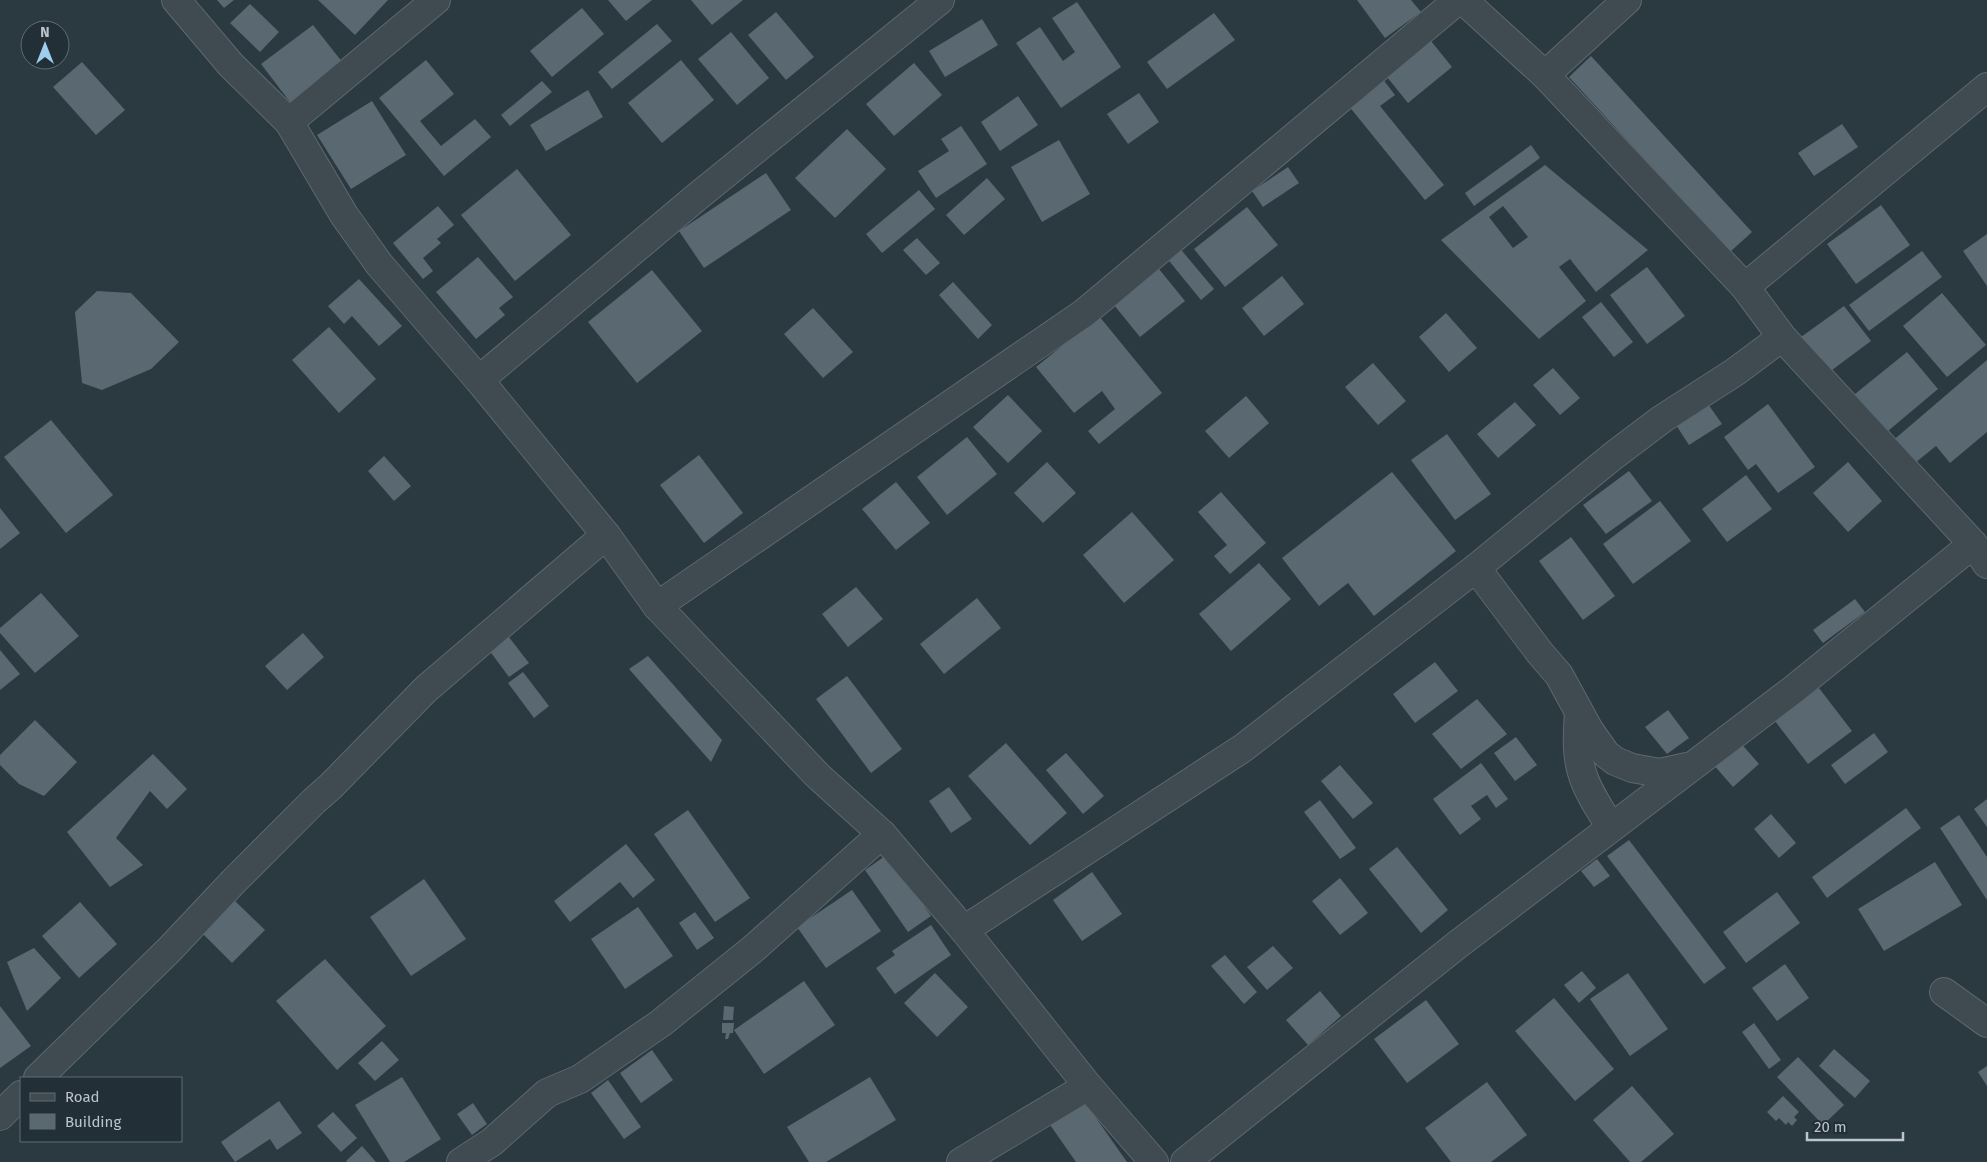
<svg xmlns="http://www.w3.org/2000/svg" width="1987" height="1162" font-family="'Fira Sans',sans-serif">
<rect width="100%" height="100%" fill="#2b3941"/>
<g fill="#596871" fill-rule="evenodd">
<polygon points="217,0 234,0 224,8"/>
<polygon points="318,0 388,0 355,35"/>
<polygon points="608,0 652,0 626,21"/>
<polygon points="691,0 743,0 712,25"/>
<polygon points="1357,0 1411,0 1421,12 1385,38"/>
<polygon points="1077,2 1121,67 1061,108 1016,43 1040,27 1063,61 1075,52 1052,18"/>
<polygon points="250,4 279,32 260,52 230,23"/>
<polygon points="582,8 604,34 552,77 530,51"/>
<polygon points="776,12 814,57 786,80 748,35"/>
<polygon points="1214,13 1235,40 1167,89 1147,62"/>
<polygon points="982,19 998,45 945,77 929,51"/>
<polygon points="657,24 672,41 612,89 598,72"/>
<polygon points="313,25 343,63 290,102 261,64"/>
<polygon points="731,32 769,78 737,105 698,59"/>
<polygon points="1427,36 1452,67 1408,103 1383,72"/>
<polygon points="1591,56 1752,232 1730,252 1569,77"/>
<polygon points="426,60 454,94 420,121 441,146 475,119 491,137 444,176 379,98"/>
<polygon points="681,60 714,100 662,143 628,103"/>
<polygon points="82,62 125,110 96,135 53,87"/>
<polygon points="914,63 942,95 894,136 866,104"/>
<polygon points="1382,78 1395,95 1380,106 1444,185 1425,200 1348,105"/>
<polygon points="542,81 552,92 510,126 501,115"/>
<polygon points="588,90 603,117 546,151 530,125"/>
<polygon points="1139,93 1159,122 1128,144 1107,114"/>
<polygon points="1018,96 1038,125 1000,151 981,122"/>
<polygon points="372,101 406,155 351,189 317,135"/>
<polygon points="1842,124 1858,147 1814,176 1798,153"/>
<polygon points="961,126 987,164 936,198 918,171 949,151 941,139"/>
<polygon points="847,129 886,169 835,218 795,178"/>
<polygon points="1059,140 1090,194 1042,222 1011,167"/>
<polygon points="1531,145 1540,158 1474,206 1465,193"/>
<path d="M1545,165L1648,250L1596,292L1570,259L1559,267L1586,301L1539,339L1441,240ZM1503,206L1528,237L1513,248L1489,217Z"/>
<polygon points="1288,167 1299,183 1263,207 1252,191"/>
<polygon points="517,169 571,235 515,281 461,215"/>
<polygon points="766,173 791,210 704,268 679,231"/>
<polygon points="987,178 1005,199 964,235 946,215"/>
<polygon points="919,190 935,209 882,253 866,234"/>
<polygon points="1881,205 1910,245 1856,284 1827,244"/>
<polygon points="438,206 454,225 437,239 441,243 423,258 433,271 423,279 393,243"/>
<polygon points="1247,207 1278,245 1225,287 1194,249"/>
<polygon points="1987,234 1987,286 1963,251"/>
<polygon points="917,238 940,263 926,275 903,250"/>
<polygon points="1178,246 1214,289 1201,300 1165,256"/>
<polygon points="1922,251 1942,277 1869,331 1849,305"/>
<polygon points="478,257 513,297 499,308 505,315 476,339 436,292"/>
<polygon points="1647,267 1685,316 1647,344 1610,295"/>
<polygon points="1159,269 1185,301 1140,337 1114,305"/>
<polygon points="652,270 702,331 637,383 588,322"/>
<polygon points="1282,276 1304,304 1264,336 1242,308"/>
<polygon points="359,279 402,326 379,346 352,316 344,324 328,306"/>
<polygon points="953,282 992,325 978,339 939,295"/>
<polygon points="97,291 131,293 179,342 151,369 102,390 82,383 75,312"/>
<polygon points="1942,293 1986,345 1947,377 1903,326"/>
<polygon points="1601,302 1633,342 1614,357 1582,317"/>
<polygon points="1844,306 1871,341 1828,373 1801,337"/>
<polygon points="813,308 853,352 823,378 784,334"/>
<polygon points="1446,313 1477,348 1449,372 1419,337"/>
<polygon points="1099,316 1162,393 1099,444 1088,431 1115,409 1102,391 1074,413 1036,367"/>
<polygon points="329,327 376,379 339,413 292,360"/>
<polygon points="1907,352 1938,389 1882,436 1850,398"/>
<polygon points="1987,360 1987,432 1950,463 1936,446 1910,467 1890,443"/>
<polygon points="1373,363 1406,401 1378,425 1345,387"/>
<polygon points="1553,368 1580,398 1560,415 1533,385"/>
<polygon points="1008,395 1042,431 1008,463 973,427"/>
<polygon points="1246,396 1269,423 1229,458 1205,431"/>
<polygon points="1515,402 1536,425 1498,458 1477,434"/>
<polygon points="1708,404 1722,424 1689,445 1676,425"/>
<polygon points="1768,404 1815,467 1778,493 1756,464 1748,470 1724,437"/>
<polygon points="51,420 113,495 66,533 4,457"/>
<polygon points="1447,434 1491,494 1455,520 1411,460"/>
<polygon points="967,437 997,474 947,515 917,477"/>
<polygon points="699,455 743,513 704,543 660,485"/>
<polygon points="384,456 411,486 394,501 368,471"/>
<polygon points="1047,462 1076,493 1043,523 1014,493"/>
<polygon points="1848,462 1882,501 1848,532 1813,493"/>
<polygon points="1629,471 1652,501 1606,534 1583,505"/>
<polygon points="1392,472 1456,551 1374,616 1348,583 1319,606 1282,558"/>
<polygon points="1746,475 1772,509 1727,542 1702,509"/>
<polygon points="896,482 930,523 896,550 862,509"/>
<polygon points="1221,492 1266,543 1230,574 1214,556 1227,545 1198,512"/>
<polygon points="1660,501 1691,541 1633,584 1603,544"/>
<polygon points="0,508 20,533 0,549"/>
<polygon points="1132,512 1174,560 1124,603 1083,555"/>
<polygon points="1571,537 1615,596 1583,620 1539,561"/>
<polygon points="1259,563 1291,599 1231,651 1199,614"/>
<polygon points="856,587 883,619 848,647 822,614"/>
<polygon points="41,593 79,636 35,673 0,633 0,628"/>
<polygon points="977,598 1001,628 944,674 920,644"/>
<polygon points="1855,599 1865,612 1823,643 1813,630"/>
<polygon points="505,632 529,663 509,677 486,646"/>
<polygon points="303,633 324,657 287,690 265,666"/>
<polygon points="0,650 20,674 0,690"/>
<polygon points="648,656 722,740 711,762 629,669"/>
<polygon points="1435,662 1458,691 1415,723 1393,694"/>
<polygon points="523,672 549,706 534,718 508,683"/>
<polygon points="847,676 902,749 871,773 816,699"/>
<polygon points="1819,688 1852,731 1808,764 1775,721"/>
<polygon points="1477,699 1507,734 1461,769 1432,734"/>
<polygon points="1668,710 1689,738 1667,754 1645,727"/>
<polygon points="35,720 77,762 44,796 19,784 0,765 0,755"/>
<polygon points="1874,733 1888,752 1845,784 1831,765"/>
<polygon points="1516,737 1537,765 1515,781 1494,753"/>
<polygon points="1738,740 1759,764 1733,787 1712,763"/>
<polygon points="1006,743 1067,813 1030,845 968,776"/>
<polygon points="1066,753 1104,796 1083,814 1046,770"/>
<polygon points="153,754 187,789 167,809 150,791 116,838 143,865 110,887 67,832"/>
<polygon points="1481,763 1508,799 1496,808 1487,795 1471,806 1481,819 1460,835 1433,799"/>
<polygon points="1340,765 1373,803 1353,819 1321,781"/>
<polygon points="949,787 972,819 951,833 929,801"/>
<polygon points="1987,799 1987,827 1974,809"/>
<polygon points="1320,800 1356,848 1340,859 1304,812"/>
<polygon points="1906,808 1921,828 1827,898 1812,877"/>
<polygon points="688,810 750,898 715,922 654,834"/>
<polygon points="1771,814 1796,843 1779,858 1754,829"/>
<polygon points="1959,815 1987,857 1987,900 1940,828"/>
<polygon points="1629,840 1726,968 1704,984 1607,856"/>
<polygon points="626,844 655,880 633,898 620,882 570,922 554,901"/>
<polygon points="1397,847 1448,910 1421,933 1369,869"/>
<polygon points="888,854 931,916 908,932 865,870"/>
<polygon points="1597,859 1610,876 1594,887 1581,871"/>
<polygon points="1935,862 1962,905 1884,951 1858,909"/>
<polygon points="1092,872 1122,914 1082,941 1053,900"/>
<polygon points="1340,878 1368,913 1340,935 1312,901"/>
<polygon points="424,879 466,939 411,976 370,917"/>
<polygon points="852,890 881,931 826,968 797,927"/>
<polygon points="1777,892 1800,923 1746,963 1723,932"/>
<polygon points="233,899 265,930 232,963 201,932"/>
<polygon points="80,902 117,944 79,978 42,936"/>
<polygon points="638,907 673,956 625,989 591,939"/>
<polygon points="695,912 714,938 697,950 679,923"/>
<polygon points="931,925 951,955 895,994 876,968 895,955 892,951"/>
<polygon points="1273,946 1293,968 1267,990 1247,967"/>
<polygon points="34,948 61,978 27,1011 7,962"/>
<polygon points="1225,955 1257,992 1244,1004 1211,966"/>
<polygon points="325,959 386,1026 337,1070 276,1001"/>
<polygon points="1785,964 1809,998 1777,1021 1752,988"/>
<polygon points="1582,971 1596,988 1579,1003 1564,985"/>
<polygon points="935,973 968,1007 937,1037 904,1003"/>
<polygon points="1628,973 1668,1029 1630,1056 1590,999"/>
<polygon points="804,981 835,1025 764,1074 734,1030"/>
<polygon points="1320,991 1341,1016 1308,1045 1286,1020"/>
<polygon points="1554,998 1614,1069 1575,1101 1515,1031"/>
<polygon points="1426,1000 1459,1044 1407,1083 1374,1039"/>
<polygon points="0,1006 31,1046 0,1068"/>
<polygon points="724,1006 734,1007 733,1020 723,1020"/>
<polygon points="722,1023 734,1023 733,1033 730,1033 728,1039 725,1039 726,1033 722,1033"/>
<polygon points="1754,1023 1781,1060 1769,1069 1742,1032"/>
<polygon points="382,1041 399,1060 375,1081 358,1063"/>
<polygon points="1834,1049 1870,1081 1855,1098 1819,1066"/>
<polygon points="652,1050 673,1080 641,1103 620,1073"/>
<polygon points="1798,1057 1844,1105 1823,1125 1777,1077"/>
<polygon points="1987,1066 1987,1086 1978,1072"/>
<polygon points="402,1077 441,1139 404,1162 390,1162 355,1105"/>
<polygon points="870,1077 896,1120 826,1162 809,1162 787,1127"/>
<polygon points="608,1080 641,1127 624,1139 591,1093"/>
<polygon points="1487,1082 1527,1135 1491,1162 1451,1162 1425,1128"/>
<polygon points="1632,1086 1674,1134 1641,1162 1630,1162 1593,1120"/>
<polygon points="1783,1096 1799,1112 1794,1117 1797,1120 1792,1126 1788,1122 1786,1125 1779,1118 1776,1121 1767,1112"/>
<polygon points="1082,1098 1127,1162 1076,1162 1048,1122"/>
<polygon points="279,1101 302,1133 277,1150 270,1139 235,1162 221,1142"/>
<polygon points="473,1103 487,1124 472,1135 457,1114"/>
<polygon points="333,1112 357,1138 341,1152 317,1126"/>
<polygon points="362,1146 376,1162 347,1162 346,1161"/>
</g>
<g fill="none" stroke-linecap="round" stroke-linejoin="round">
<defs>
<g id="street">
<polyline points="176,0 231,65 289,122 344,215 379,264 479,380 606,535 657,606 817,775 882,834 964,930 1088,1086 1154,1162"/>
<polyline points="1463,0 1545,75 1745,287 1782,337 1973,544 1987,564"/>
<polyline points="1545,75 1627,0"/>
<polyline points="289,122 436,0"/>
<polyline points="1745,287 1987,87"/>
<polyline points="479,380 698,196 940,0"/>
<polyline points="1476,568 1540,653 1559,675 1589,730 1606,754 1615,761 1632,768 1660,773 1687,767"/>
<polyline points="657,606 1084,313 1458,0"/>
<path d="M1579,713C1575,766 1580,779 1609,824H1615"/>
<polyline points="964,930 1243,748 1476,568 1613,456 1662,419 1735,372 1782,337"/>
<polyline points="1944,992 1987,1023"/>
<polyline points="38,1078 169,950 234,881 314,801 331,786 426,689 606,535"/>
<polyline points="0,1116 21,1095"/>
<polyline points="461,1162 492,1142 547,1093 580,1079 661,1023 753,949 882,834"/>
<polyline points="961,1162 1088,1086"/>
<polyline points="1185,1162 1457,945 1794,689 1973,544"/>
</g>
</defs>
<use href="#street" stroke="#5d686f" stroke-width="30"/>
<use href="#street" stroke="#3f4a51" stroke-width="28"/>
</g>
<rect x="20" y="1077" width="162" height="65" fill="#232f37" stroke="#606b72"/>
<rect x="30" y="1093" width="25" height="8" fill="#3f4a51" stroke="#606b72"/>
<text x="65" y="1102" font-size="15" fill="#bcc5cb">Road</text>
<rect x="30" y="1114" width="25" height="15" fill="#596871" stroke="#606b72"/>
<text x="65" y="1127" font-size="15" fill="#bcc5cb">Building</text>
<g transform="translate(45 45)"><circle r="24" fill="#232f37" stroke="#606b72"/>
<path d="M0-4L9 19L0 12L-9 19Z" fill="#9eceee"/>
<text y="-8" font-size="14" font-weight="bold" text-anchor="middle" fill="#bcc5cb">N</text>
</g>
<path d="M1807 1132v8h96v-8" fill="none" stroke="#bcc5cb" stroke-width="2.5"/>
<text x="1814" y="1132" font-size="15" fill="#bcc5cb" stroke="#232f37" stroke-width="4" paint-order="stroke">20 m</text>
</svg>
